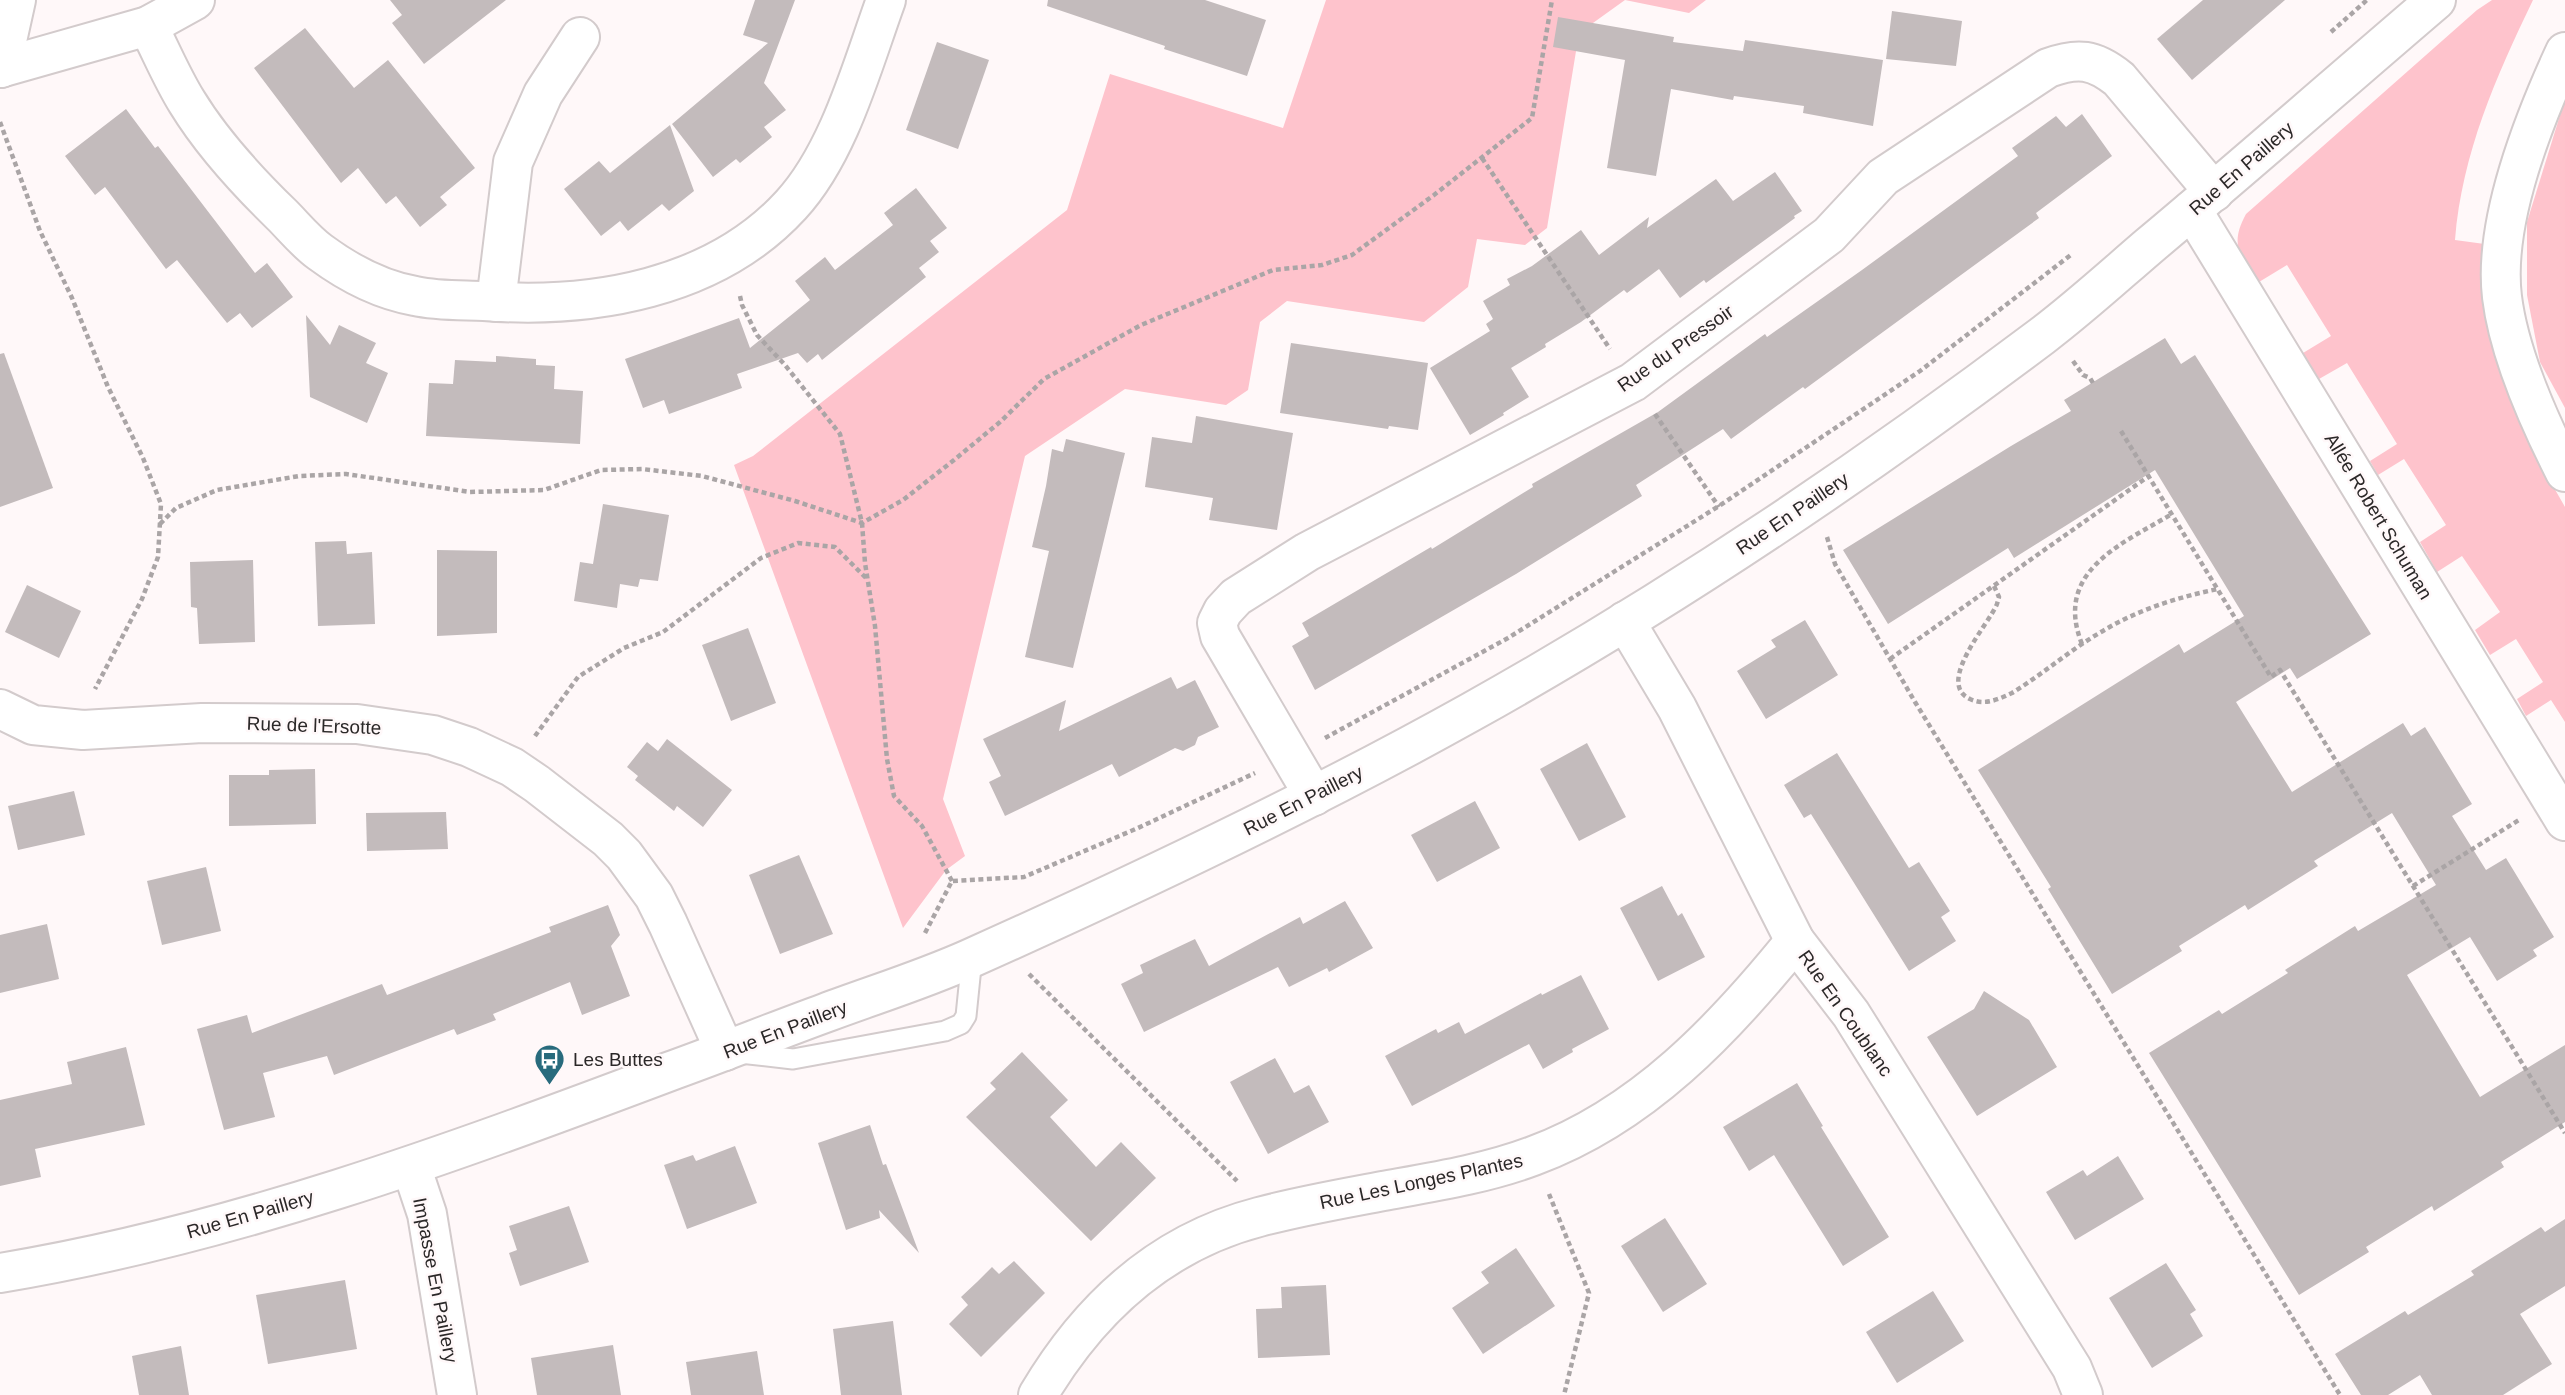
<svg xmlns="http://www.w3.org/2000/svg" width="2565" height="1395" font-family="Arial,sans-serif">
<rect width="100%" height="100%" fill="#fff8f9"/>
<g fill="#fec3cc">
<polygon points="1326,0 1706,0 1689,13 1625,0 1579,33 1547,228 1525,245 1477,239 1468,287 1424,322 1287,301 1260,322 1248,390 1226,405 1125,389 1025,456 943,799 965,856 946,870 903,928 734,465 753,456 1067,210 1110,74 1283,128"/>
<path d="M2492,0H2533C2496,77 2462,153 2455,240L2492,245L2503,372L2533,451L2565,507V722L2551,700L2526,716L2517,699L2543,682L2516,639L2490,655L2475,630L2500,612L2462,556L2437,572L2420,542L2446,525L2404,459L2378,475L2370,461L2397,444L2347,363L2319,379L2303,353L2331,336L2287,265L2259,282C2240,256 2229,245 2246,214L2477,10Z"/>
<polygon points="2565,99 2565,408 2540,362 2527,295 2527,222"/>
</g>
<g fill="#c3bbbc">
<polygon points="390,0 506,0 424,64 392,23 402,15"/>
<polygon points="755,0 795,0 764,83 786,110 764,127 772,137 740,163 736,159 713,177 672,124 768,43 743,35"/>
<polygon points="1048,0 1205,0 1266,20 1247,76 1164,49 1165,46 1047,6"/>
<polygon points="2203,0 2285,0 2192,80 2157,39"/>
<polygon points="1892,11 1962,21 1956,66 1886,59"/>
<polygon points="1558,17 1674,37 1673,42 1743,51 1745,40 1883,60 1873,126 1803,113 1804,106 1734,96 1733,100 1671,89 1656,176 1607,168 1625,60 1553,47"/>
<polygon points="305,28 354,88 388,60 475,168 440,197 447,205 420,227 396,196 386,204 358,168 341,183 254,68"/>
<polygon points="937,42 989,60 958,149 906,130"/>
<polygon points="126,109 155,148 158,146 255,273 267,263 293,297 252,328 240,313 227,323 177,260 166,269 105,187 95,195 65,156"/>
<polygon points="2082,114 2112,156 2036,213 2039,218 1805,389 1803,387 1731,439 1723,429 1636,485 1642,496 1516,574 1315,690 1292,646 1309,636 1302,623 1431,547 1432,549 1533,487 1532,484 1658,412 1765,334 1767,337 1862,270 2018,156 2012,148 2056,116 2066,127"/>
<polygon points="670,125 694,191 669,211 662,204 628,231 620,221 601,236 564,189 599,161 610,173"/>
<polygon points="1775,172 1802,211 1794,216 1795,218 1706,283 1704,280 1680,298 1659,269 1627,293 1624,290 1581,322 1545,344 1546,347 1511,368 1529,397 1503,413 1504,415 1470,435 1430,368 1490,331 1486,324 1493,319 1483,301 1510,285 1507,279 1532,266 1581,230 1599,255 1649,217 1647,228 1716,179 1733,201"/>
<polygon points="916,188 947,228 930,241 939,252 919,268 926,277 822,360 818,354 807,363 798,353 737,374 742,388 669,414 664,400 643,408 625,359 739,318 750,348 810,300 795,281 825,257 835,270 893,225 884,213"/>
<polygon points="306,315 330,345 339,325 376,343 366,363 388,373 367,423 310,397"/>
<polygon points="2165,338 2181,364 2195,355 2371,634 2297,679 2290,668 2236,702 2292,792 2403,723 2411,736 2425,727 2472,804 2452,816 2486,870 2506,858 2554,937 2533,950 2537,956 2497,981 2470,937 2407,975 2480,1097 2565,1045 2565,1122 2501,1162 2504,1167 2434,1211 2432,1206 2366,1247 2369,1252 2299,1295 2149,1053 2219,1010 2222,1014 2288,973 2285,970 2355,926 2358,931 2436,885 2392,813 2314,861 2318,866 2248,910 2245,905 2179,946 2182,951 2112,994 2048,889 2051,887 1978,770 2179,644 2184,653 2244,616 2155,470 2014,558 2008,548 1888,624 1843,550 2011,446 2071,411 2064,400"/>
<polygon points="1291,343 1428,363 1418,430 1389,426 1388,429 1280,413"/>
<polygon points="4,353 53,488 0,507 0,354"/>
<polygon points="496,356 536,359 536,365 555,366 554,389 583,391 580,444 426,436 429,383 453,384 455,360 496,362"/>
<polygon points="1196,416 1293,433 1277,530 1209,520 1213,498 1145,487 1152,437 1192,443"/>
<polygon points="1066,439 1125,453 1073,668 1025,657 1049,551 1032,547 1046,486 1052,449 1063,452"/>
<polygon points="603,504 669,515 658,581 640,579 638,587 620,584 617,608 574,601 580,562 593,564"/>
<polygon points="346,541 347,554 372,552 375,624 318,626 315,542"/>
<polygon points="437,550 497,551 497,633 437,636"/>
<polygon points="253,560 255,642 199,644 197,608 191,607 190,562"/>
<polygon points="27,585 81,611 59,658 5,632"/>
<polygon points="1805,620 1838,675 1766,719 1737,671 1776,647 1771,640"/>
<polygon points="748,628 776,703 731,721 702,645"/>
<polygon points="1171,677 1177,689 1195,680 1219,727 1198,737 1195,745 1183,751 1175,748 1119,777 1112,764 1005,816 989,782 1001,776 983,739 1066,700 1059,731"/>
<polygon points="667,739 732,790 703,827 677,806 674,811 635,780 638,776 627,767 647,742 658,751"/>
<polygon points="1587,743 1626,817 1579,841 1540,769"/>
<polygon points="1837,753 1909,868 1919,862 1950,911 1941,917 1956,941 1909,971 1811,814 1804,818 1784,785"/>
<polygon points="315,769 316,824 229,826 229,775 269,775 269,770"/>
<polygon points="74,791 85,835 18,850 8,806"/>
<polygon points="1475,801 1500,848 1437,882 1411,835"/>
<polygon points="446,812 448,849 367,851 366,813"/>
<polygon points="799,855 833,934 780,954 749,875"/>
<polygon points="206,867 221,931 162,945 147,881"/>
<polygon points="1662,886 1678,916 1682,913 1705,957 1658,981 1620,908"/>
<polygon points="1345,901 1373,948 1329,972 1327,968 1289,987 1278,967 1144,1032 1121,984 1143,973 1140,965 1195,939 1209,966 1300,917 1303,924"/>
<polygon points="608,905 620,935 611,946 630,996 582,1015 570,982 493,1014 496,1020 457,1035 454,1029 334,1075 327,1056 263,1073 275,1117 224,1130 197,1029 247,1015 252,1033 382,984 387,995 551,932 549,927"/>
<polygon points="47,924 59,979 0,993 0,935"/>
<polygon points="1581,975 1609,1029 1572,1049 1573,1052 1543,1069 1529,1044 1412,1106 1385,1056 1436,1029 1438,1033 1459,1022 1465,1034 1541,993 1542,995"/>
<polygon points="1984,991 2029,1020 2057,1067 1977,1116 1927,1037 1974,1009"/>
<polygon points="126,1047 145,1125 35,1149 41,1177 0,1186 0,1100 72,1084 67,1062"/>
<polygon points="1022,1052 1068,1100 1050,1117 1096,1167 1121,1142 1156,1178 1091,1241 966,1117 996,1089 990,1083"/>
<polygon points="1275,1058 1294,1093 1309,1085 1329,1122 1268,1154 1230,1082"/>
<polygon points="1797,1083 1823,1126 1821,1127 1889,1237 1843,1266 1774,1155 1749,1171 1723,1127"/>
<polygon points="870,1125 883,1165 886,1164 919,1253 879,1210 880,1218 846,1230 818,1143"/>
<polygon points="735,1146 757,1203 687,1229 664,1165 693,1155 696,1161"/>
<polygon points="2118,1156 2144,1199 2075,1240 2046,1192 2083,1170 2087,1176"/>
<polygon points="569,1206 589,1262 520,1286 509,1253 517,1250 509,1226"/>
<polygon points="1665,1218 1707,1284 1663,1312 1621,1246"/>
<polygon points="2565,1219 2565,1286 2520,1314 2552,1364 2503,1395 2432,1395 2420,1375 2388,1395 2361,1395 2335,1354 2405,1311 2408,1315 2474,1275 2471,1271 2541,1227 2545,1232"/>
<polygon points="1516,1248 1555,1306 1483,1354 1452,1308 1489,1283 1481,1272"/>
<polygon points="1014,1261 1045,1293 981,1357 949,1324 968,1305 961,1297 977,1282 992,1267 999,1274"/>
<polygon points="2166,1263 2196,1310 2190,1314 2203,1336 2152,1368 2109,1298"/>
<polygon points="345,1280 357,1349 268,1364 256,1295"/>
<polygon points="1326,1285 1330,1355 1258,1358 1256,1309 1282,1308 1281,1287"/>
<polygon points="1933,1291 1964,1341 1897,1383 1866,1332"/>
<polygon points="893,1321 902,1395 841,1395 833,1329"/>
<polygon points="613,1345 621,1395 537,1395 531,1358"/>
<polygon points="181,1346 189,1395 139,1395 132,1356"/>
<polygon points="757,1351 764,1395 691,1395 686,1362"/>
</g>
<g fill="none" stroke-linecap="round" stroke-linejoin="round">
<defs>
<polyline id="lane" points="740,1053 793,1059 945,1031 961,1024 966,1016 972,957"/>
<g id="street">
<path d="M148,26C161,51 172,78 187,102C212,143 247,181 282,215C294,227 306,242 320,252C347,272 381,290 415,296C437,301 461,300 484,301C592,309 714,289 791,205C839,153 862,66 886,0"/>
<path d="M2565,52C2534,119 2493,222 2502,297C2509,354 2539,421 2565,472"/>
<polyline points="0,68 148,26 195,0"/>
<polyline points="1,68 16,0"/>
<polyline points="2192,210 2565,821"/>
<polyline points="496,302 513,162 543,94 580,37"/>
<polyline points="1625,621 1677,708 1795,941 1851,1014 2072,1368 2083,1395"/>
<polyline points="0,709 33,725 83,730 202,723 357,724 433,735 469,747 512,767 537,784 608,839 624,855 654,896 668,924 725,1051"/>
<path d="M1314,796L1220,636L1217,623L1223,611L1236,597L1307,552L1633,382L1829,235L1883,177L2048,68C2078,57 2094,59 2119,79L2214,192"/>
<polyline points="411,1166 427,1214 457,1395"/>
<path d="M0,1273C230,1235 450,1154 668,1072C721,1053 773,1032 825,1013C873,995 922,980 969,959C1139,883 1308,803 1471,712C1670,601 1860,473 2042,336C2079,308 2114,276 2149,246C2246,165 2340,82 2436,0"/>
<path d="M1038,1395C1089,1309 1159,1243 1259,1217C1300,1206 1341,1199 1383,1191C1433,1182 1485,1174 1533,1156C1642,1116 1724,1029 1795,941"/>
</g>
</defs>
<use href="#lane" stroke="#d3cbcc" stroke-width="23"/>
<use href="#street" stroke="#d3cbcc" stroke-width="42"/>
<g stroke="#aaa5a6" stroke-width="4.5" stroke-dasharray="5 3.5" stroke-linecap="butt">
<polyline points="2331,32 2367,0"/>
<polyline points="0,122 40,231 72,298 108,387 143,458 161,504 158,557 142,599 95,689"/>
<polyline points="1482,158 1610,349"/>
<polyline points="740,296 742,305 757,335 785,365 840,434 862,523 865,563 875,626 887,759 894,796 922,826 952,881"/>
<polyline points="2073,361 2083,375 2090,378 2093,383"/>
<polyline points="1655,414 1719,507"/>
<polyline points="2121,431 2271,677 2280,670 2565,1133"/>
<polyline points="160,524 176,508 217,490 299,476 346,474 470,492 544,490 601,470 642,469 702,476 795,501 862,523 903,500 954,460 1000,422 1044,379 1141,325 1273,270 1322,265 1352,255 1434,195 1532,118 1552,0"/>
<polyline points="1827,537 1835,564 1915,702 2340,1395"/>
<path d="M1994,586L1999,597L1997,604C1989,624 1935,683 1970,699C1985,706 1999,699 2012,693C2043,674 2070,650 2101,632C2137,610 2178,597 2218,589"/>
<path d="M2082,644C2053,572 2121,544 2172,514"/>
<polyline points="1890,659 2149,476"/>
<polyline points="535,736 578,677 624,648 663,632 761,558 798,543 835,547 867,579"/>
<polyline points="1325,738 1508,638 1719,506 1920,371 2072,254"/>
<polyline points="2413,886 2519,820"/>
<polyline points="925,933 952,881 1024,877 1138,828 1255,773"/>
<polyline points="1029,974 1237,1181"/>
<polyline points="1549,1194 1589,1293 1564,1395"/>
</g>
<use href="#lane" stroke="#fff" stroke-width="19"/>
<use href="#street" stroke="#fff" stroke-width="38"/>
</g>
<defs>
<symbol id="bus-pin" viewBox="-11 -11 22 30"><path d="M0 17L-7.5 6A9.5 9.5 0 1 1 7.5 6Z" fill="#286b7d" stroke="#fff8f9"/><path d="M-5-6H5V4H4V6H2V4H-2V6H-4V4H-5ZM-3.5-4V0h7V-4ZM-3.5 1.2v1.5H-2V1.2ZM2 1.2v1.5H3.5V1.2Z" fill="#fff"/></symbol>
</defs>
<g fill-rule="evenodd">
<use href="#bus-pin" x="532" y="1042" width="35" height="47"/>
</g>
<g text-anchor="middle" stroke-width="5" stroke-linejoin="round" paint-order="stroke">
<g font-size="19" fill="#2b2828" stroke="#fff8f9">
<text transform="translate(2241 168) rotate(-41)" y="7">Rue En Paillery</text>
<text transform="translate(1675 348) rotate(-35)" y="7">Rue du Pressoir</text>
<text transform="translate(1792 513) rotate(-34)" y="7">Rue En Paillery</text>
<text transform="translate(2379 516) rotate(59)" y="7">Allée Robert Schuman</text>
<text transform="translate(314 725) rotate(2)" y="7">Rue de l'Ersotte</text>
<text transform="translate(1303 800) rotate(-27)" y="7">Rue En Paillery</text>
<text transform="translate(1846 1013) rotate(55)" y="7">Rue En Coublanc</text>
<text transform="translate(785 1029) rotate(-21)" y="7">Rue En Paillery</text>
<text transform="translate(1421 1181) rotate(-12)" y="7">Rue Les Longes Plantes</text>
<text transform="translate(250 1214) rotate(-16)" y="7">Rue En Paillery</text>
<text transform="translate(436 1280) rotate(79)" y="7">Impasse En Paillery</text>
</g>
<g font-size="19" fill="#2b2828" stroke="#fff8f9" text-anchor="start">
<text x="573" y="1066">Les Buttes</text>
</g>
</g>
</svg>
